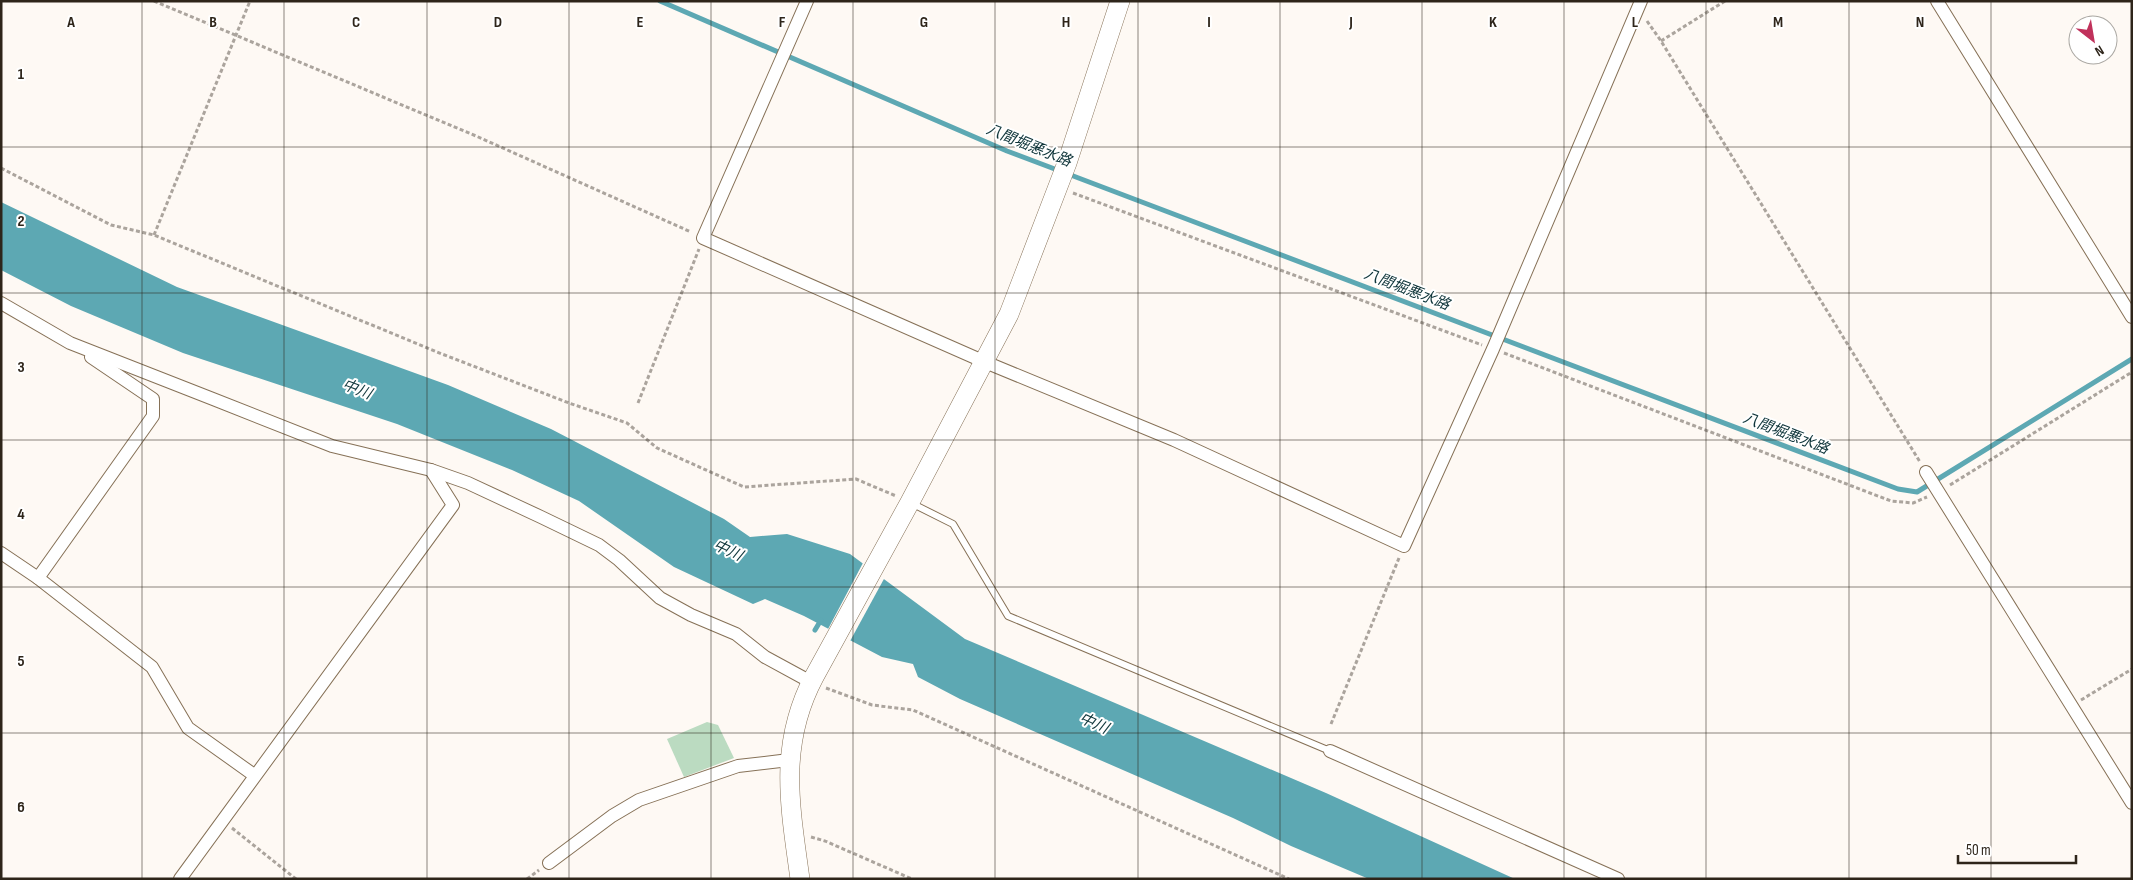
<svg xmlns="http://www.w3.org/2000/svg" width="2133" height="880" font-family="'Sofia Sans Condensed','Noto Sans JP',sans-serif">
<rect width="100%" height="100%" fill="#fef9f4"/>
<polygon fill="#bbdbc1" points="707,722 718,725 734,758 684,777 667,739"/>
<polygon fill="#5da8b3" points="1,202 177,287 448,385 551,429 724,519 750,537 787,534 850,554 965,639 1326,793 1515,879 1369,879 1291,846 1233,818 960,699 918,677 913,664 882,657 804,616 765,599 753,604 674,567 579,501 512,470 397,424 183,353 71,306 1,270"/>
<polygon fill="#fef9f4" points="864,561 885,577 849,643 827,631"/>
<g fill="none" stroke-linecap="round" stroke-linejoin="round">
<g stroke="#5da8b3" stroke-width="5">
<polyline points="660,1 1007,151 1060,171"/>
<polyline points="1068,174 1898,489 1917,492 2132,359"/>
<polyline points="815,630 821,620"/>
</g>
<defs>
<polyline id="lane" points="911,503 953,524 1008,616 1330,751"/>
<g id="street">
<polyline points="807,1 703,238 985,362 1174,440 1404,546 1493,349 1641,1"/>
<polyline points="1937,1 2132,317"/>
<polyline points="1,303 70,343 213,399 332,446 431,470 468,483 541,517 599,545 619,560 660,598 691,615 736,634 765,657 811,682"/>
<polyline points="1926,472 2132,803"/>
<polyline points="1,553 38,578 153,416 153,399 91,357"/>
<polyline points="38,578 152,667 188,728 254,775"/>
<polyline points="1330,751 1618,879"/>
<polyline points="549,863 612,816 639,800 738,766 789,760"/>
<polyline points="180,879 453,505 431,470"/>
</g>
<path id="secondary" d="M800,879C790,806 778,745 814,677L910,502L1009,314L1067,163L1120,1"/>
</defs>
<use href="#lane" stroke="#867157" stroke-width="8"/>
<use href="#street" stroke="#867157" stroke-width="14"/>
<use href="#secondary" stroke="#867157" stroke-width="20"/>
<g stroke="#aba49d" stroke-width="3" stroke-dasharray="4 2.5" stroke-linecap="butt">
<polyline points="154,1 476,136 691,232"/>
<polyline points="1647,21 1661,41 1920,462"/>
<polyline points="1661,41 1725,1"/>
<polyline points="1,168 111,225 154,235 442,354 569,403 627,423 657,448 744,487 856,479 896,496"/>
<polyline points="1073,193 1482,345"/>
<polyline points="154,235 250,1"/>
<polyline points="1504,353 1891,501 1913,503 1927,497"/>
<polyline points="638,403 699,249"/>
<polyline points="1950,485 2132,372"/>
<polyline points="826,688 872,705 913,710 1289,879"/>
<polyline points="2081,700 2132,669"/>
<polyline points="1331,724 1399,558"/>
<polyline points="232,828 296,879"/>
<polyline points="811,837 825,841 912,879"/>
<polyline points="527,879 539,870"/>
</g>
<use href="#lane" stroke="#fff" stroke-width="6"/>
<use href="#street" stroke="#fff" stroke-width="12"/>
<use href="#secondary" stroke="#fff" stroke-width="19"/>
</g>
<path fill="none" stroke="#2e251a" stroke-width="1" stroke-opacity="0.55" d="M142,1V879M284,1V879M427,1V879M569,1V879M711,1V879M853,1V879M995,1V879M1138,1V879M1280,1V879M1422,1V879M1564,1V879M1706,1V879M1849,1V879M1991,1V879M1,147H2132M1,293H2132M1,440H2132M1,587H2132M1,733H2132"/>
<g text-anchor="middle" stroke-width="4" stroke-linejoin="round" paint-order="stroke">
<g font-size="15" font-style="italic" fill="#0f353a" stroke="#fff">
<text transform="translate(1029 145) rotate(22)" y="5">八間堀悪水路</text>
<text transform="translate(1407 289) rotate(21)" y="5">八間堀悪水路</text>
<text transform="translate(357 389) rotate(21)" y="5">中川</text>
<text transform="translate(1786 433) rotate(21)" y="5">八間堀悪水路</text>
<text transform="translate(728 550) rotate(25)" y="5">中川</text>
<text transform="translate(1094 723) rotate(24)" y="5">中川</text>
</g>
</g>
<g font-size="16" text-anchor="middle" font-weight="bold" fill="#2e251a" stroke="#fff" stroke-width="4" stroke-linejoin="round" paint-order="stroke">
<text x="71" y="27">A</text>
<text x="213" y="27">B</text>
<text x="356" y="27">C</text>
<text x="498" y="27">D</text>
<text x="640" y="27">E</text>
<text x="782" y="27">F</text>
<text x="924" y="27">G</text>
<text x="1066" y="27">H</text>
<text x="1209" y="27">I</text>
<text x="1351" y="27">J</text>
<text x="1493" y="27">K</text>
<text x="1635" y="27">L</text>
<text x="1778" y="27">M</text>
<text x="1920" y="27">N</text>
<text x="21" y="79">1</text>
<text x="21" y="226">2</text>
<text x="21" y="372">3</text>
<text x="21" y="519">4</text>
<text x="21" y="666">5</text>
<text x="21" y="812">6</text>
</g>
<rect width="2133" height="880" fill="none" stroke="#2e251a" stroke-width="5"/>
<g transform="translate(2093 40) rotate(149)"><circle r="24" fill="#ffffff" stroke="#aba8a3"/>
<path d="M0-4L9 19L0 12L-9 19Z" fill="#c0315b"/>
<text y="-8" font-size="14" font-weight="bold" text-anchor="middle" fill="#2e251a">N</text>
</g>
<path d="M1958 855v8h118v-8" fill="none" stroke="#2e251a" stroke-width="2.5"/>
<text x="1966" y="855" font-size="15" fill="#2e251a" stroke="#ffffff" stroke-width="4" paint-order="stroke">50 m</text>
</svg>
